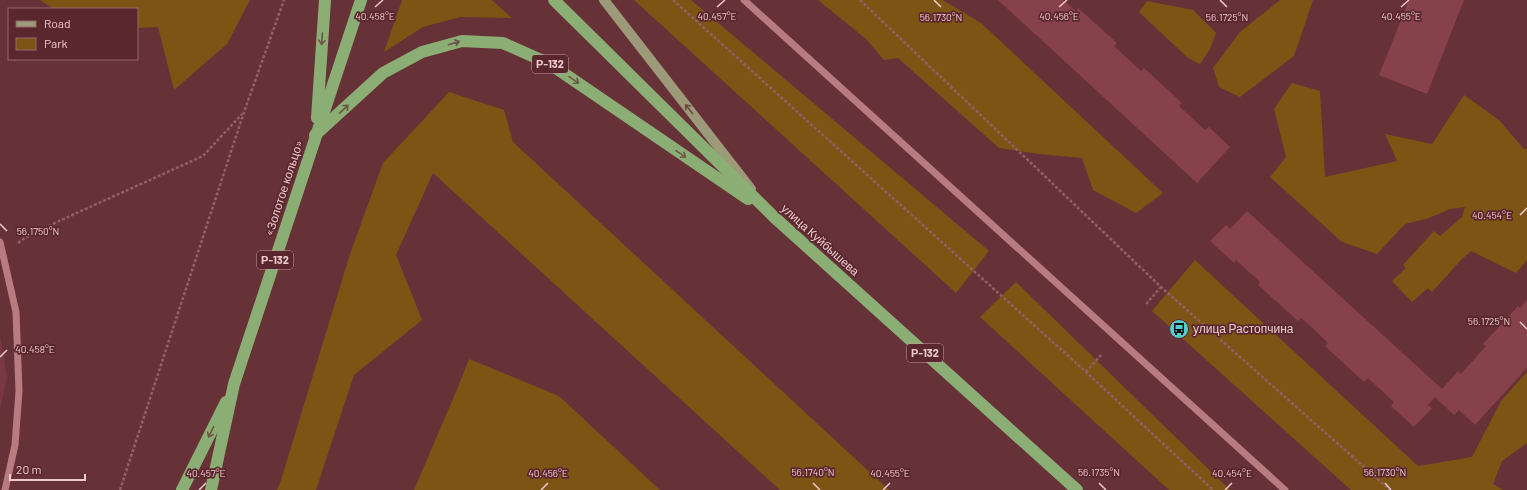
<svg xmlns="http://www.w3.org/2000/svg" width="1527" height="490" font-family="Barlow,sans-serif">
<rect width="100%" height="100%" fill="#673138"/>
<polygon fill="#763941" points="0,334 7,377 0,410"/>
<g fill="#7d5414">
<polygon points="40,0 250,0 227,44 174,90 158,27 137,28 137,9 54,9"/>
<polygon points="402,0 492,0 512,18 460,17 423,27 384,52"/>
<polygon points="634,0 691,0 989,251 956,293"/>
<polygon points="818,0 943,0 981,23 1163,193 1136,213 1093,190 1082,158 1039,154 999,148 898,58 884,60 866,39"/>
<polygon points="1280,0 1313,0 1294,56 1240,97 1219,87 1213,68 1240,32"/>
<polygon points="1147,1 1193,10 1216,33 1210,49 1200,64 1188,58 1139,12"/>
<polygon points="1292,83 1320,91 1325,177 1397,161 1385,134 1432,144 1464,95 1499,120 1524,149 1527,149 1527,260 1516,273 1471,251 1461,260 1432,292 1428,288 1412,302 1392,281 1406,268 1403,265 1434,231 1440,236 1462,217 1465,207 1450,209 1429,218 1405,224 1377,254 1342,242 1270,177 1286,157 1274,109"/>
<polygon points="449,92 504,110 513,142 889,490 780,490 433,173 396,255 422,320 354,375 316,490 277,490 281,480 350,254 383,163"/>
<polygon points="1195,260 1418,466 1472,457 1501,401 1527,372 1527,443 1502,461 1493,484 1503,490 1351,490 1152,311"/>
<polygon points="1016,282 1230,490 1169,490 980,317"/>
<polygon points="469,359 559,396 660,490 414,490 458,387"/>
</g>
<g fill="#87414a">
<polygon points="998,0 1063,0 1076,11 1078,8 1117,43 1114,46 1127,58 1141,71 1144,68 1182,103 1179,106 1205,130 1209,127 1230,147 1197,183"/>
<polygon points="1409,0 1464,0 1427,94 1379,75"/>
<polygon points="1247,211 1442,389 1458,371 1461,374 1486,346 1483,344 1518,306 1520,308 1527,300 1527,368 1475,425 1459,410 1454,415 1435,397 1428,405 1432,408 1414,427 1391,406 1394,402 1368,378 1364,382 1325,346 1328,343 1315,330 1301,318 1298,321 1258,285 1260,282 1236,260 1234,263 1210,241 1226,225 1230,229"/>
</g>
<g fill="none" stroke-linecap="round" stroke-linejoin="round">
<g stroke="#906166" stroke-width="2.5" stroke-dasharray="3 2" stroke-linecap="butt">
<polyline points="673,0 1086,372 1213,490"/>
<polyline points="860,0 1161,287 1390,490"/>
<polyline points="18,243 25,238 59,221 203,156 242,114"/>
<polyline points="1146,304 1161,287"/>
<polyline points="1086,372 1101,355"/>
<polyline points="120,490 244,112 284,0"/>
</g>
<g stroke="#b87b80" stroke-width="7">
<polyline points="744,0 1285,490"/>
<polyline points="0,242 16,312 19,391 15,445 5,490"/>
</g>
<polyline stroke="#9d9a79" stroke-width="10" points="604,0 751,189"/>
<g stroke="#8bae74" stroke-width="12">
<polyline points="554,0 774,217 1077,490"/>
<polyline points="317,118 325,0"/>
<polyline points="315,135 383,73 422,52 462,41 503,43 550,64 748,199"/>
<polyline points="182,490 226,402"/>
<polyline points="211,490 234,384 361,0"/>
</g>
</g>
<defs><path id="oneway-shaft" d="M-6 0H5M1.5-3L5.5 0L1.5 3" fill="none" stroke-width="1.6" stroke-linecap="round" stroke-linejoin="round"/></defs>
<g stroke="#6c5646">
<use href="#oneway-shaft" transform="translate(322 39) rotate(94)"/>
<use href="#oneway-shaft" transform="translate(454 43) rotate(-16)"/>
<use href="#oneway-shaft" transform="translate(574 80) rotate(34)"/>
<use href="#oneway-shaft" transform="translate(344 109) rotate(-43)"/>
<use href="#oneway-shaft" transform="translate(681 154) rotate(34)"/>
<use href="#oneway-shaft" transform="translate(211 432) rotate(116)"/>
</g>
<use stroke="#6f4a44" href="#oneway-shaft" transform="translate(689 109) rotate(-128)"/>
<path fill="none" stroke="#eeccce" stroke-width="1.5" d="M934,0L941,7M1220,0L1227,7M375,7L383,0M717,7L725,0M1059,7L1067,0M1401,7L1409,0M1520,215L1527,208M0,224L7,231M1520,322L1527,329M0,357L7,350M813,483L820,490M1099,483L1106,490M1385,483L1391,490M199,490L206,483M541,490L548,483M883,490L890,483M1225,490L1232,483"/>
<defs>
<symbol id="bus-disc" viewBox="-11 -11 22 22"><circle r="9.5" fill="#53cdcb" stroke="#5b272e"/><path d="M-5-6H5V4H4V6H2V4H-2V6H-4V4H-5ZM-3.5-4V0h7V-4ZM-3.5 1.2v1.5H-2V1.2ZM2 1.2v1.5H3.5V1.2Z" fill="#111"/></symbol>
</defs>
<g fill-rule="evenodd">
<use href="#bus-disc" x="1168" y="318" width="22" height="22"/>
</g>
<g text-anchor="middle" stroke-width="3.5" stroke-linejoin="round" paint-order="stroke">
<g fill="#5b272e" stroke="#c29a9e" stroke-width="1">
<rect x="532" y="55" width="36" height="18" rx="3"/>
<rect x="257" y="251" width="36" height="18" rx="3"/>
<rect x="907" y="344" width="36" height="18" rx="3"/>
</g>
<g font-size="11" font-weight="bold" fill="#eeccce">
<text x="550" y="68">Р-132</text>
<text x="275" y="264">Р-132</text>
<text x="925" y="357">Р-132</text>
</g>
<g font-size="12" fill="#eeccce" stroke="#5b272e">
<text transform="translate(284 188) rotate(-72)" y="4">«Золотое кольцо»</text>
<text transform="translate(820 240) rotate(42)" y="4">улица Куйбышева</text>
</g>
<g font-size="12" fill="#eeccce" stroke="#5b272e" text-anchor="start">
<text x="1193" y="333">улица Растопчина</text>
</g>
</g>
<g font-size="10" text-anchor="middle" fill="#eeccce" stroke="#5b272e" stroke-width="3.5" stroke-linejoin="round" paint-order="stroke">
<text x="375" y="20">40.458°E</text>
<text x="717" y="20">40.457°E</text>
<text x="1059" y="20">40.456°E</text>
<text x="1401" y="20">40.455°E</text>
<text x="941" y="21">56.1730°N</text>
<text x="1227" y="21">56.1725°N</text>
<text x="1492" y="219">40.454°E</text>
<text x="38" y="235">56.1750°N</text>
<text x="1489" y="325">56.1725°N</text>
<text x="35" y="353">40.458°E</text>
<text x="813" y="476">56.1740°N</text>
<text x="1099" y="476">56.1735°N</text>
<text x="1385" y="476">56.1730°N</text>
<text x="206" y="477">40.457°E</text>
<text x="548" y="477">40.456°E</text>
<text x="890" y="477">40.455°E</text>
<text x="1232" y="477">40.454°E</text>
</g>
<rect x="8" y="8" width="130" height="52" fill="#5b272e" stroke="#96696e"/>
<rect x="16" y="21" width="20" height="6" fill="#9d9a79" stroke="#96696e"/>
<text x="44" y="28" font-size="12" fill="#eeccce">Road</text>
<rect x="16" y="38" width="20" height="12" fill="#7d5414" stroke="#96696e"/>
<text x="44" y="48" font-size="12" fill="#eeccce">Park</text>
<path d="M10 474v6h75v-6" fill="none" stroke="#eeccce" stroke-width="2"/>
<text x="16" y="474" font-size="12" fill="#eeccce" stroke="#5b272e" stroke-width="3" paint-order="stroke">20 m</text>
</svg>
